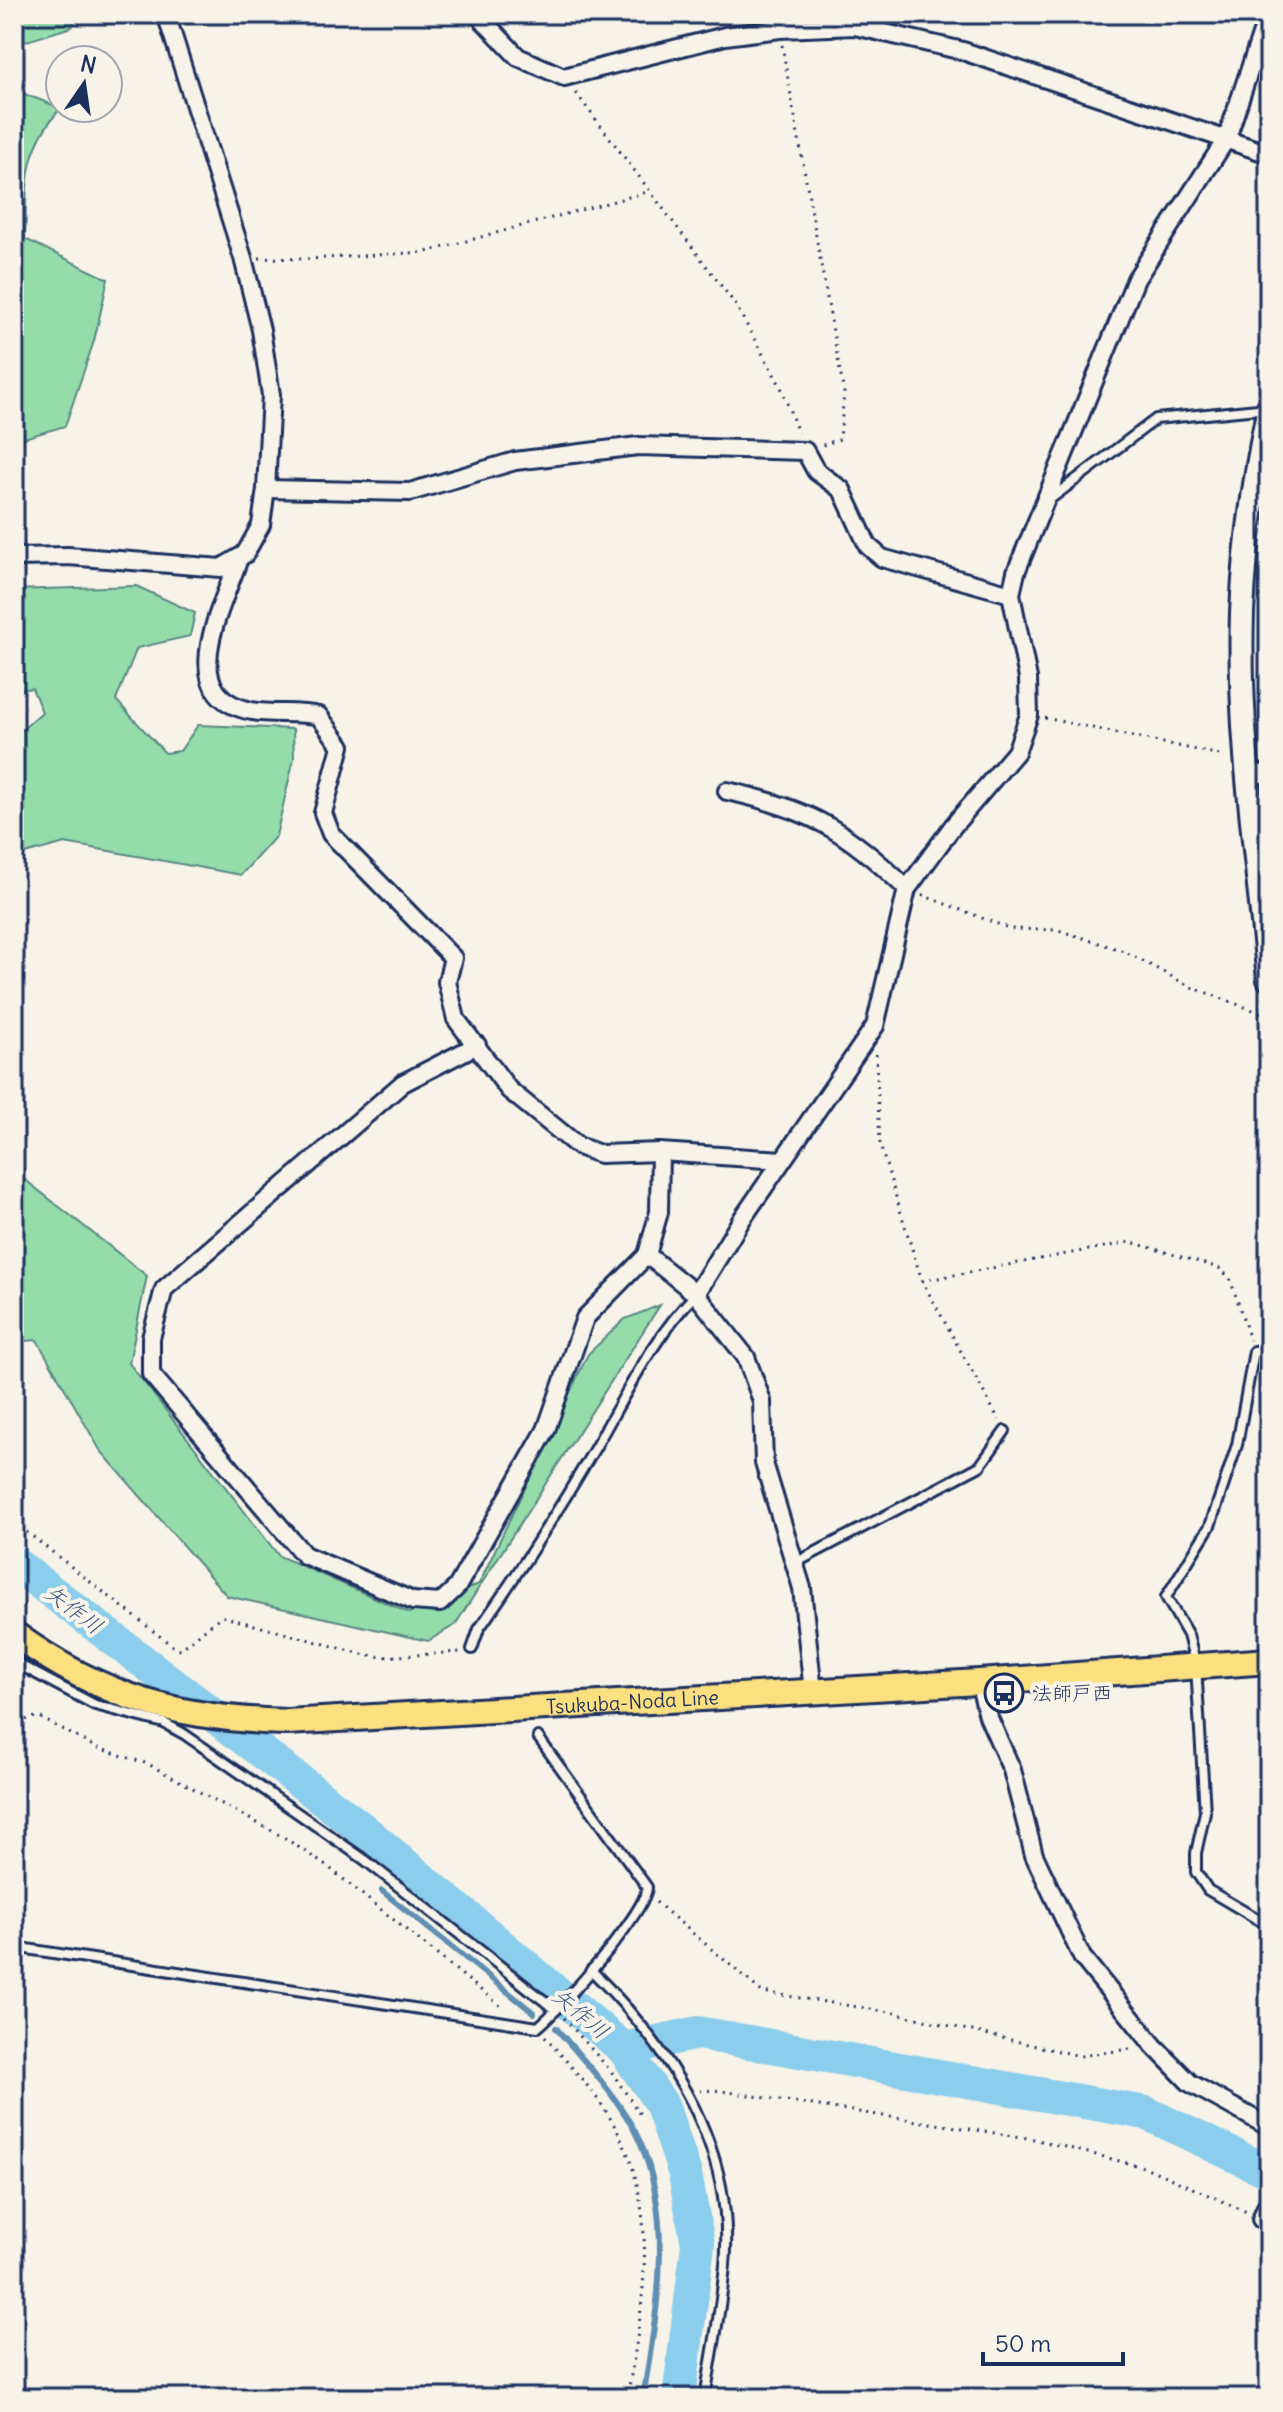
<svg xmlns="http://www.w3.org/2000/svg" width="1283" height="2412" font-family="Delius,'Klee One',sans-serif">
<rect width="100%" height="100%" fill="#f7f3e8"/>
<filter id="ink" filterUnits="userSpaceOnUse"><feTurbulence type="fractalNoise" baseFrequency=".0125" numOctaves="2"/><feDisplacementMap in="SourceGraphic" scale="16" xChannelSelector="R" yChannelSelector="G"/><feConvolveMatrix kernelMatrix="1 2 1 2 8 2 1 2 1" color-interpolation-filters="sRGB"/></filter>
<g filter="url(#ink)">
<g fill="#94ddab" stroke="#588684" stroke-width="2">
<polygon points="14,14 77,14 72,27 14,45"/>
<path d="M14,90L61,108C23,150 27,185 25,239L108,279L94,341L65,426L14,441Z"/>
<polygon points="136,586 195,613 190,636 137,648 116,700 165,753 180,751 198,725 293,729 294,758 276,836 241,875 65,843 14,857 14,737 42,712 32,688 14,691 14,590"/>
<polygon points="14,1171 147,1276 129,1363 279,1556 409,1613 479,1584 588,1354 625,1319 660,1305 455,1625 428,1641 227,1596 100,1450 37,1340 14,1342"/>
</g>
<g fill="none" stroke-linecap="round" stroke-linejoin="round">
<g stroke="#5e8eb3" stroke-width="6">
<polyline points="382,1891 534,2013"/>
<path d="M556,2028C585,2062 622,2101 640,2142C675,2222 656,2316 643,2398"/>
</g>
<g stroke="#8bcdec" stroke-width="34">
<polyline points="14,1563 361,1828 624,2049 698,2033 1146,2113 1269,2172"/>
<polyline points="624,2049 662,2105 685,2174 698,2244 679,2398"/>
</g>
<defs>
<g id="lane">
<polyline points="1049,500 1156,419 1268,408"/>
<polyline points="1269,1349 1254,1351 1237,1445 1210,1526 1166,1597 1188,1635 1196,1666 1205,1812 1196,1853 1196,1872 1208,1890 1269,1926"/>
<polyline points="797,1562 980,1466 1005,1431"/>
<path d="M472,1649L479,1629C519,1572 557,1513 592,1453C623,1400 652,1338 696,1294"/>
<polyline points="14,1662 95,1705 164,1723 184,1734 365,1860 556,2010"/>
<path d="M14,1947L538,2027C561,2008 646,1913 647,1887L538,1737"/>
<path d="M591,1970C670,2048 736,2148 725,2265C721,2309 712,2354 705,2398"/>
</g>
<g id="street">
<polyline points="477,14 518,57 564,77 725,36 780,29 855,26 963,51 1269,154"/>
<polyline points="266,489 410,492 515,461 638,446 805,451 816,471 842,490 868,546 882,558 1011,594"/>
<polyline points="14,557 68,556 221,568 245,554 261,525 266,489 271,395 261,330 243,258 166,14"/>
<path d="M238,561C222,608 173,696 252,711C274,715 297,711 319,716L341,746L323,813L331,834L453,958L447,982L456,1019L509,1090L578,1146L600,1154L660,1152L782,1160"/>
<polyline points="1249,775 1269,773"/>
<path d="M727,791C810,809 846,830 907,889"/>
<polyline points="477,1045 403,1083 164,1289 151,1338 151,1374 304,1555 413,1601 440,1603 457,1587 546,1430 585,1318 647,1255"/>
<polyline points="660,1152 659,1212 647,1255 696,1294 746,1357 762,1401 764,1463 802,1588 813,1692"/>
<polyline points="696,1294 742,1219 875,1026 907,889 953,826 1016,752 1029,715 1028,678 1011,594 1016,572 1136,279 1227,138 1268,14"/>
<polyline points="979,1682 988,1716 1012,1770 1034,1855 1082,1957 1154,2046 1190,2083 1269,2127"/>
<polyline points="1261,2219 1269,2200"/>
</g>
<path id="secondary" d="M1269,407C1255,475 1245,543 1242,613C1238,734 1257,858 1269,979"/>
<g id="primary">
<path id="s1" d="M14,1634C102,1698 180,1719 287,1722L979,1682L1269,1661"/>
</g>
</defs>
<use href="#lane" stroke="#1b2f5e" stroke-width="14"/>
<use href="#street" stroke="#1b2f5e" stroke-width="22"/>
<use href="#secondary" stroke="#1b2f5e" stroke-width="28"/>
<use href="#primary" stroke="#1b2f5e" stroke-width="30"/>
<g stroke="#1b2f5e" stroke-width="3" stroke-dasharray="2 6" stroke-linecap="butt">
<polyline points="782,45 844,393 840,439 820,446"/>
<polyline points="576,93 735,304 781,387 798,433"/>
<polyline points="259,258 310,259 426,252 647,192"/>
<polyline points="1045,718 1225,756"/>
<polyline points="922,895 1011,929 1058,930 1124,951 1191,987 1269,1016"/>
<polyline points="876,1054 880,1145 922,1281 999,1420"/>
<polyline points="922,1281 1131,1242 1219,1268 1230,1278 1250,1340"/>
<polyline points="14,1522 175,1648 181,1649 221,1616 362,1654 382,1657 461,1652"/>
<polyline points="14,1774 22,1725 28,1718 39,1717 95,1747 148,1764 285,1838 332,1870 503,2008"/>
<polyline points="656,1902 762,1992 890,2012 1080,2056 1136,2048"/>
<polyline points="564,2018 611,2071 641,2116"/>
<path d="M545,2036C568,2064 596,2092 613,2123C662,2209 643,2306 627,2398"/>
<polyline points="700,2091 715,2090 1034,2139 1147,2168 1247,2212"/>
</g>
<use href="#lane" stroke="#f7f3e8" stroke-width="8"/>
<use href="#street" stroke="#f7f3e8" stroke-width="16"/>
<use href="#secondary" stroke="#f7f3e8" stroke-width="22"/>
<use href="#primary" stroke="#fce080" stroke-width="24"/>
</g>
</g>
<defs>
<symbol id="bus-ring" viewBox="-11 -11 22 22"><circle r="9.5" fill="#f7f3e8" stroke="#1b2f5e" stroke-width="1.5"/><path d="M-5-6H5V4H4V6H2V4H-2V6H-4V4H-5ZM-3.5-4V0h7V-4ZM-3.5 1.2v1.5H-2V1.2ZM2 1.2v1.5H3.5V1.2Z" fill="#1b2f5e"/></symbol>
</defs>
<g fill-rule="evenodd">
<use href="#bus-ring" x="982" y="1671" width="44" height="44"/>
</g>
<g text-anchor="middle" stroke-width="8" stroke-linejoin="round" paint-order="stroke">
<g font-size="20" fill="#1b2f5e" stroke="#f7f3e8" text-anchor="start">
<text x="1032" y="1700">法師戸西</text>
</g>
<g font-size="20" fill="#1b2f5e" stroke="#f7f3e8">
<text dy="7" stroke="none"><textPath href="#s1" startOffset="638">Tsukuba-Noda Line</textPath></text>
</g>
<g font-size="22" font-style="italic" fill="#375682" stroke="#f7f3e8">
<text transform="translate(74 1609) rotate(37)" y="8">矢作川</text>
<text transform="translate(581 2013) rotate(40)" y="8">矢作川</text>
</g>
</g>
<rect width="1283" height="2412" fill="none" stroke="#f7f3e8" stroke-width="48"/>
<rect x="24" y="24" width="1235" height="2364" fill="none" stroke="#1b2f5e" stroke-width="3" filter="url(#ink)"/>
<g transform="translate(84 84) rotate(13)"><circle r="38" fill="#f7f3e8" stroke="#9fa5b1" stroke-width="2"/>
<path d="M0-6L14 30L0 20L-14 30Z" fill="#1b2f5e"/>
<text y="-12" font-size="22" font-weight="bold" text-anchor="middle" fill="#1b2f5e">N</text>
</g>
<path d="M983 2352v12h140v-12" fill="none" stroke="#1b2f5e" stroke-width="4"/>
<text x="995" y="2352" font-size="24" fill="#1b2f5e" stroke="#f7f3e8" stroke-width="6" paint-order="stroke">50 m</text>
</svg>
